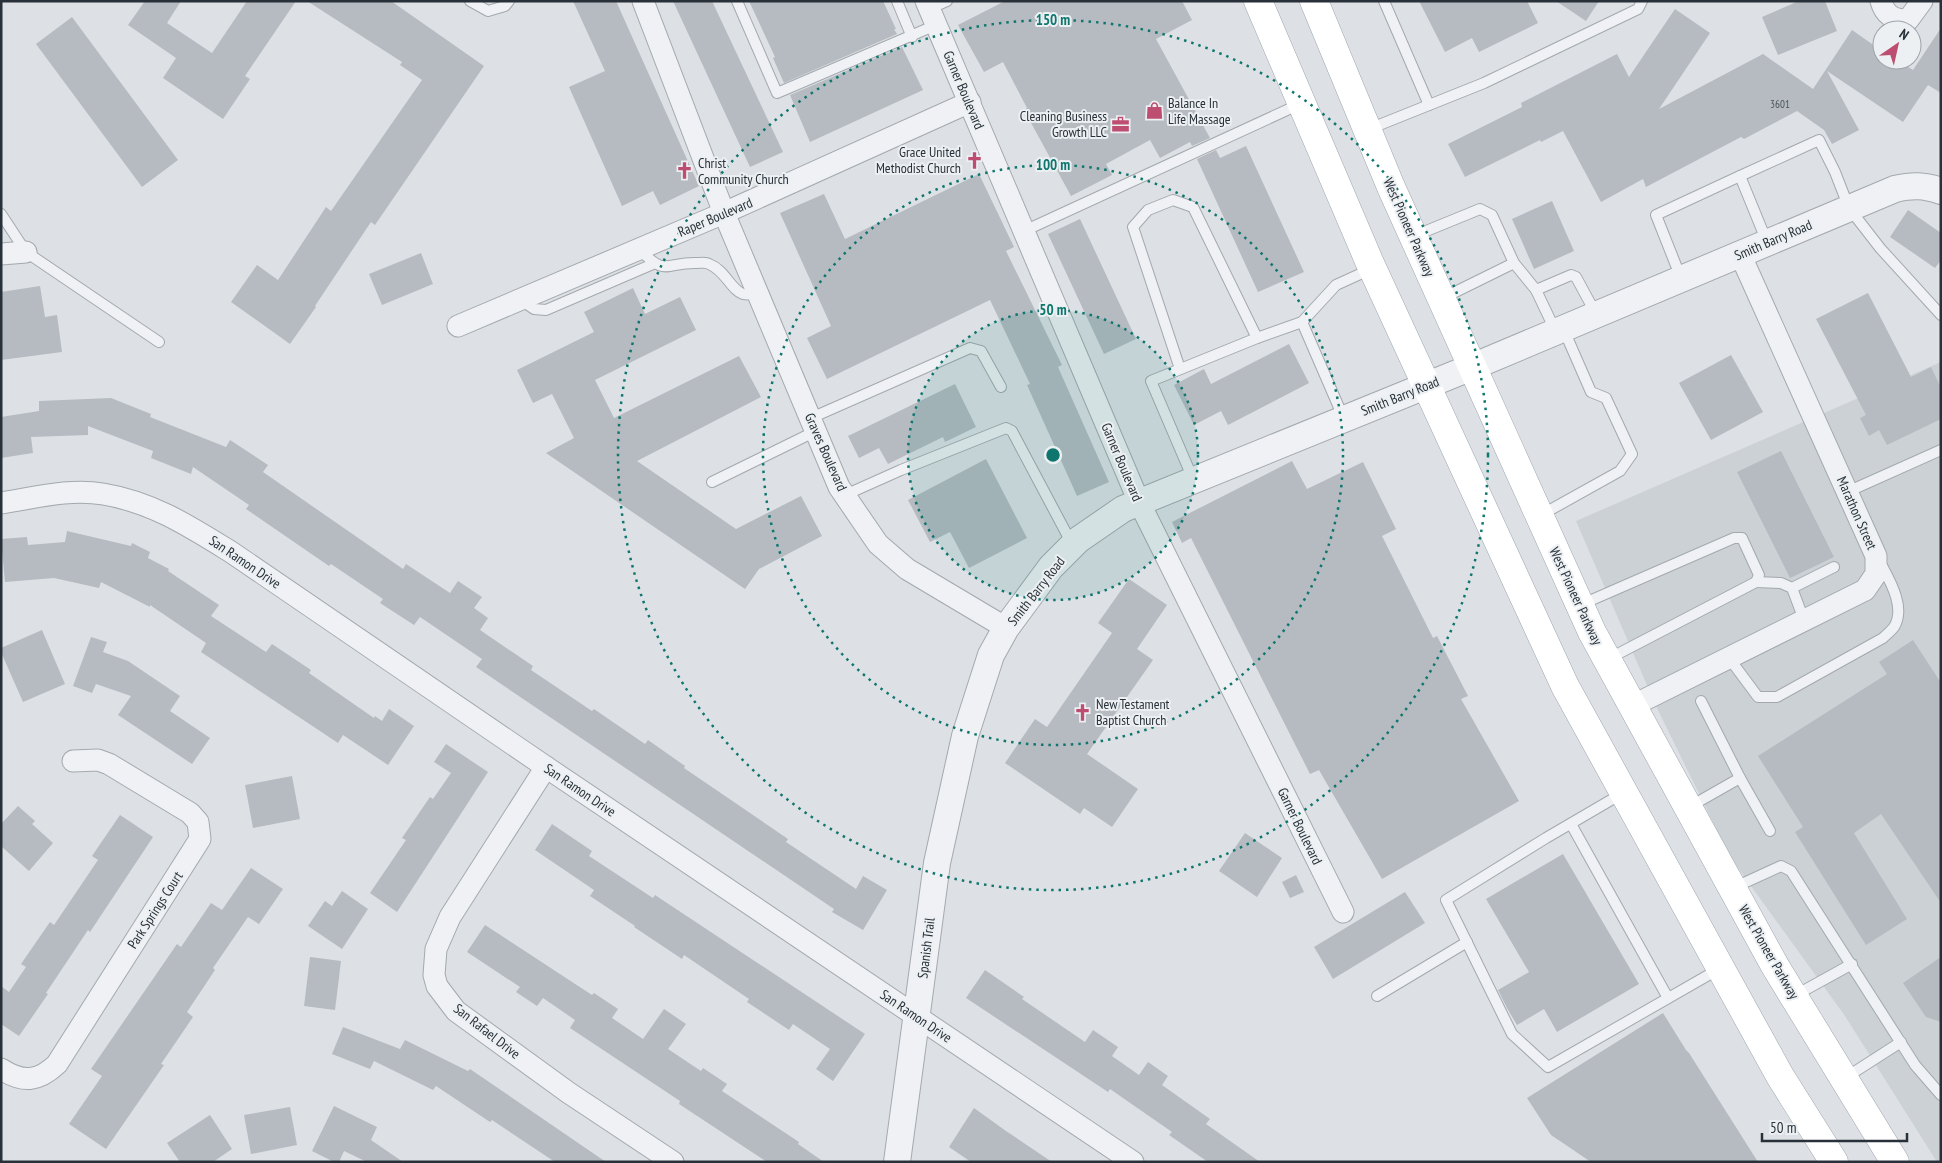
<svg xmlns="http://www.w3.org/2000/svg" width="1942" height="1163" font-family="'PT Sans Narrow',sans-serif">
<rect width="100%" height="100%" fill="#dde1e5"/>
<polygon fill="#cbd1d5" points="1941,362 1941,1162 1937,1162 1845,1016 1730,857 1656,706 1576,521"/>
<g fill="#b5bbc1">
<polygon points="145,1 181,1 167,23 212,53 247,1 296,1 245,76 250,79 223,119 163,78 176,58 128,25"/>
<polygon points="307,1 391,1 484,66 375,225 371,222 315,306 316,307 290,344 231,302 257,265 278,280 326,207 331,211 422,80 400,65 402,62"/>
<polygon points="573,1 616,1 699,186 660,205 653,191 622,206 569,87 605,71"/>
<polygon points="673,1 712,1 783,152 750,167"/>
<polygon points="749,1 883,1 896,29 894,29 897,34 784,83 773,58 775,57"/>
<polygon points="1005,1 1182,1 1192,20 1156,39 1210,138 1192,146 1190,142 1160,158 1150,140 1106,164 1112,175 1071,196 1024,110 1027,108 1003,62 984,72 958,25"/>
<polygon points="1419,1 1527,1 1538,23 1479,52 1472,38 1445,52"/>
<polygon points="1556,1 1599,1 1586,21"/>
<polygon points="1799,1 1825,1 1837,31 1778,55 1762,17"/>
<polygon points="1675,9 1710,33 1659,109 1763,54 1813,89 1852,30 1882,51 1882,60 1897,60 1913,70 1941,28 1941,93 1928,85 1903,122 1827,71 1859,130 1832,144 1824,130 1797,111 1744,139 1741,137 1646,187 1643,179 1601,202 1563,131 1541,142 1540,140 1465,177 1448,144 1522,107 1521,103 1617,54 1629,77"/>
<polygon points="72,17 178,160 142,187 36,44"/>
<polygon points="902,47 923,90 810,142 790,95"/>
<polygon points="1246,146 1304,272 1258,292 1197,159 1216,150 1220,158"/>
<polygon points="979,174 1014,247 1006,251 1062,365 1058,367 1109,482 1077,496 1027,385 1030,384 990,300 827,379 807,338 831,326 780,213 824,194 845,239"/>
<polygon points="1552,201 1574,251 1534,269 1512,219"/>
<polygon points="1908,210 1941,233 1941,260 1935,268 1890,237"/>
<polygon points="1080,219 1136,339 1104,354 1048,234"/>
<polygon points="421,253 433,284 382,305 369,274"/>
<polygon points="40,286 45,317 57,315 62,352 1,360 1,292"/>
<polygon points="633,288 645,314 680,297 696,330 595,380 614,418 739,356 761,397 637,461 736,529 801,496 822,536 759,569 745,589 546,453 574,438 552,394 533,403 517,370 594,332 584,312"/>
<polygon points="1868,293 1911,377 1931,367 1941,388 1941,419 1887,445 1879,430 1869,436 1860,418 1866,415 1816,319"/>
<polygon points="1289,344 1309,383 1228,425 1221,411 1194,425 1174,385 1204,369 1211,384"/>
<polygon points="1731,355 1763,412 1711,440 1679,383"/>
<polygon points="955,384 976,427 945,442 943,437 888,464 879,448 859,458 848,436"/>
<polygon points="111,398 151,414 150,417 226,447 230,440 268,465 263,472 403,569 406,564 450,593 458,581 482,597 474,608 488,618 480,630 533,666 531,670 592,711 594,709 645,744 648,740 685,766 684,768 788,839 786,842 856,889 863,876 887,890 863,930 832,912 834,909 476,667 482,659 420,617 414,625 380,603 383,599 331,564 329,566 246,509 249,505 193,467 191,474 151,458 153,451 88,426 88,435 31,437 33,453 1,458 1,417 39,411 39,401"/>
<polygon points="1781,451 1834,557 1790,578 1737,472"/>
<polygon points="986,459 1027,538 969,568 950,532 930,542 908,500"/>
<polygon points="1292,461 1307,489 1363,462 1396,529 1382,536 1433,638 1437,636 1468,696 1461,699 1519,801 1382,879 1319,770 1310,774 1191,538 1182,543 1172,522"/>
<polygon points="67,531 131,546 132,543 150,552 148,558 169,569 168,571 219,605 211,616 266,652 272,644 311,670 309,673 374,718 375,716 382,721 389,709 414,726 388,765 343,735 338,743 201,652 206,643 150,605 150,607 101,582 99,588 54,578 5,582 1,539 27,537 28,545 65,542"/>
<polygon points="1129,579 1167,605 1137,649 1153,660 1087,754 1138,789 1112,827 1084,808 1080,814 1005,763 1035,719 1047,727 1112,633 1098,623"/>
<polygon points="42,630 65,684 23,702 1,652 1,648"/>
<polygon points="91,637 107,642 103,652 128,661 180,696 170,711 210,738 192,764 118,715 131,696 96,684 92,693 73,686"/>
<polygon points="1913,640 1941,683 1941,903 1881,814 1854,833 1907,919 1866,945 1795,832 1803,827 1758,756 1887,674 1879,662"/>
<polygon points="446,744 488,772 397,912 370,893 406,840 402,838 430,797 433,799 451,773 434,762"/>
<polygon points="292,776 300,819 253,828 245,785"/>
<polygon points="18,806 35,821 32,824 53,843 29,871 1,846 1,824"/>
<polygon points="120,815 153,837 90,932 88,930 46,993 48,994 19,1036 1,1024 1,986 9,992 26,967 21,964 50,922 54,925 98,860 92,856"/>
<polygon points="552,824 592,851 589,856 653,898 655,895 865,1034 833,1081 816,1069 830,1049 793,1024 789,1030 747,1002 749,999 684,955 682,959 634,927 635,926 590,896 594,890 535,850"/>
<polygon points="1245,833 1282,858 1257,897 1219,871"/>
<polygon points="1563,854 1639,984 1557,1032 1544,1009 1517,1025 1507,1008 1498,990 1529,972 1486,899"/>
<polygon points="251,868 283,889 259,924 248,917 213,968 215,970 187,1012 193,1017 161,1064 164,1065 106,1149 69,1124 102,1076 91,1069 177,944 181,947 211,903 222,910"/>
<polygon points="1296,875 1304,892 1290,898 1282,882"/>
<polygon points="342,891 368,909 342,949 308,926 325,901 332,906"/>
<polygon points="1405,892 1425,923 1333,979 1314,947"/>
<polygon points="485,925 592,995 594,993 618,1009 612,1018 643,1039 664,1009 686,1024 668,1049 701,1071 703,1068 727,1084 722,1091 799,1142 798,1144 824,1162 767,1162 679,1104 680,1101 570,1028 575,1020 543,998 537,1006 516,992 520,987 467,952"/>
<polygon points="310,957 341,961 335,1010 304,1006"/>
<polygon points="1941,957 1941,1022 1926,1017 1903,983"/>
<polygon points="985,970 1024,997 1022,999 1085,1042 1093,1030 1118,1047 1112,1056 1139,1075 1148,1062 1168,1076 1162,1085 1210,1119 1206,1124 1260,1162 1208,1162 1169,1135 1172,1132 1110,1089 1108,1092 966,998"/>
<polygon points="1663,1013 1686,1050 1689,1053 1758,1162 1591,1162 1551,1135 1527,1098"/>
<polygon points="343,1027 400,1049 405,1040 468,1071 470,1069 606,1162 555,1162 492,1120 490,1122 436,1086 433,1090 374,1061 370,1069 332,1054"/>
<polygon points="334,1106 377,1127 371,1140 403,1162 367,1162 344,1151 339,1162 334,1162 312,1151"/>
<polygon points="290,1107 297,1145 251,1154 244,1115"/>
<polygon points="974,1108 1006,1131 1052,1162 971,1162 949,1147"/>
<polygon points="210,1115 232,1149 213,1162 180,1162 167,1143"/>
</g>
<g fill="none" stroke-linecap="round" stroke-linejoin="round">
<defs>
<g id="service">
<polyline points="470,1 488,11 505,6 509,1"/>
<polyline points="737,1 777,93 936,25"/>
<polyline points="897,1 912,37"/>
<polyline points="1384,1 1429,105"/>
<polyline points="929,9 947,1"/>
<polyline points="1369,129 1484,83 1638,9 1642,1"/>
<polyline points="1,214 26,252 159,342"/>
<polyline points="1024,231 1300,104"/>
<polyline points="1414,236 1480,209 1492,215 1514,263 1536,290 1571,275 1576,277 1596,314"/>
<polyline points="1767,242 1740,176 1819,140 1835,172 1849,208 1880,248 1941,315"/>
<path d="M639,249C667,278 665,262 697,263C701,263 706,262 709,264C725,270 731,290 743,294C747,295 754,294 758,293"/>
<polyline points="1681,278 1656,215 1740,176"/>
<polyline points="1536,290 1555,330"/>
<polyline points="1443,298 1514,263"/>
<polyline points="521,300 534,309 546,310 653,264"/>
<polyline points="1302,322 1344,419"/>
<polyline points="1180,369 1133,227 1148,210 1173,200 1193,207 1257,338"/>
<polyline points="811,418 970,348 981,351 1001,387"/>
<polyline points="1193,479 1151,381 1257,338 1302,322 1336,285 1371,269"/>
<polyline points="712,482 816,431"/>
<polyline points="1847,492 1941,450"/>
<polyline points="845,495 901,470 1006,428 1012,431 1072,544"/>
<polyline points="1541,515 1620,471 1632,454 1606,398 1591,392 1563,328"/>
<polyline points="1756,582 1781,583 1792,588 1804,620"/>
<polyline points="1792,588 1834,567"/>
<polyline points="1580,605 1734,538 1742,538 1759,575 1756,582 1608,659"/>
<path d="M1729,658L1758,697H1777L1883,638C1886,635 1891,631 1894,627C1906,608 1890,581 1881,564"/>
<polyline points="1740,778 1770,831"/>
<polyline points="1623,793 1546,838 1446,900 1512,1034 1548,1067 1719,969"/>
<polyline points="1689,807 1740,778 1701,701"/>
<polyline points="1571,824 1668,998"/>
<polyline points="1733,888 1781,866 1791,871 1915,1065 1941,1095"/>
<polyline points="1377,996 1467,942"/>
<polyline points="1794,996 1852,964"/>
<polyline points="1845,1078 1901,1042"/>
</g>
<g id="minor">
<polyline points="643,1 724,213 839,487 878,544 907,569 1006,628"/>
<polyline points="926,1 1139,502 1343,912"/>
<path d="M1881,1C1885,16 1894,20 1908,20L1922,1"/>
<polyline points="1,254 26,252"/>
<polyline points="458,326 724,213 970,102"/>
<path d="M1,503C34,498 70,488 103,494C152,502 189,526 231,552L546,767L1133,1162"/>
<polyline points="1632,706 1865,590 1876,574 1876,556 1740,254"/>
<polyline points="546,767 450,917 436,949 434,975 437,986 456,1011 569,1093 673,1162"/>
<path d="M1,1069C23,1083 38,1082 57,1064L200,839L198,822L190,813L109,764L98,760L73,761"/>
</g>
<path id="tertiary" d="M897,1162L937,863L965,736L991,655L1006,628L1051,567L1078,540L1123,509L1472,367L1895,189C1912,185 1924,185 1941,191"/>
<g id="primary">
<polyline points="1258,1 1369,261 1565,686 1780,1076 1834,1162"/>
<polyline points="1314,1 1391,187 1592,632 1775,966 1895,1162"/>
</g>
</defs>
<use href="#service" stroke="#a3a9ae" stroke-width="12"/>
<use href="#minor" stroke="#a3a9ae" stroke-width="23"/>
<use href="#tertiary" stroke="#a3a9ae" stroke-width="28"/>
<use href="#primary" stroke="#9da7af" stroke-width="29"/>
<use href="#service" stroke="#eff1f4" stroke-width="10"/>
<use href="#minor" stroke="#eff1f4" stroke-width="21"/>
<use href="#tertiary" stroke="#eff1f4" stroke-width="26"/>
<use href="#primary" stroke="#fff" stroke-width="28"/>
</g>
<circle cx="1053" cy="455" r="145" fill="#0f766e" fill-opacity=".12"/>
<g fill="none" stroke="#0f766e" stroke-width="2.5" stroke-dasharray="2.5 5">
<circle cx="1053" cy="455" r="145"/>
<circle cx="1053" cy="455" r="290"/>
<circle cx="1053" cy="455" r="435"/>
</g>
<defs>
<symbol id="shop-bare" viewBox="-9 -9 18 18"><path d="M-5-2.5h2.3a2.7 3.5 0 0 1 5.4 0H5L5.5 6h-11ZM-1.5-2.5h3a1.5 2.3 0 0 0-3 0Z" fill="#bd4e71" stroke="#ecf0f3" stroke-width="2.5" paint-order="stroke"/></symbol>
<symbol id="office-bare" viewBox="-9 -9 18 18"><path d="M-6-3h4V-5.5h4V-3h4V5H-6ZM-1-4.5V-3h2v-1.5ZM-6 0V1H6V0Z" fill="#bd4e71" stroke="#ecf0f3" stroke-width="2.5" paint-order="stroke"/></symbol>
<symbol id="church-bare" viewBox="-9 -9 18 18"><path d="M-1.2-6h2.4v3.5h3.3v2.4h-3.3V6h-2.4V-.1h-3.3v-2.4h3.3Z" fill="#bd4e71" stroke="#ecf0f3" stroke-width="2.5" paint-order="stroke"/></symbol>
</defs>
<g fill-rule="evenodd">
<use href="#shop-bare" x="1142" y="98" width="25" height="25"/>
<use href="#office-bare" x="1108" y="112" width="25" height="25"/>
<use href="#church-bare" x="962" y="148" width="25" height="25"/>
<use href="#church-bare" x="672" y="158" width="25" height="25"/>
<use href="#church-bare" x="1070" y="700" width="25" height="25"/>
</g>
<g text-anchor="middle" stroke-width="4" stroke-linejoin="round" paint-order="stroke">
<g font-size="11" fill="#4b545b">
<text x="1780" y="108">3601</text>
</g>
<g font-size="14" fill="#283139" stroke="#ecf0f3">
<text transform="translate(964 90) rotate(67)" y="5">Garner Boulevard</text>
<text transform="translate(715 217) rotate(-23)" y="5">Raper Boulevard</text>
<text transform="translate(1409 227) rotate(66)" y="5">West Pioneer Parkway</text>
<text transform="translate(1773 240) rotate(-23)" y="5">Smith Barry Road</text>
<text transform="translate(1400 396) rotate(-22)" y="5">Smith Barry Road</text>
<text transform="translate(826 452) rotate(66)" y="5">Graves Boulevard</text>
<text transform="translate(1122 462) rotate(67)" y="5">Garner Boulevard</text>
<text transform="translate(1857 513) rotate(66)" y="5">Marathon Street</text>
<text transform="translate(245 562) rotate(34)" y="5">San Ramon Drive</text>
<text transform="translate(1036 591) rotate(-52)" y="5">Smith Barry Road</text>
<text transform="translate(1576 596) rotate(65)" y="5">West Pioneer Parkway</text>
<text transform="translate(580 790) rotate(34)" y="5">San Ramon Drive</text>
<text transform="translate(1300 826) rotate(64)" y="5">Garner Boulevard</text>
<text transform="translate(155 910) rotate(-57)" y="5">Park Springs Court</text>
<text transform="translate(926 948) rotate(-83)" y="5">Spanish Trail</text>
<text transform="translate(1769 952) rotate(60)" y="5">West Pioneer Parkway</text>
<text transform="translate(916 1016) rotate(34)" y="5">San Ramon Drive</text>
<text transform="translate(487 1031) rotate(38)" y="5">San Rafael Drive</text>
</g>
<g font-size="14" fill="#283139" stroke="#ecf0f3" text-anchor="start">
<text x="1168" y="108">Balance In<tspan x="1168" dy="16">Life Massage</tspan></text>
<text x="1107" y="121" text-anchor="end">Cleaning Business<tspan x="1107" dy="16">Growth LLC</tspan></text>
<text x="961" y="157" text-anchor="end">Grace United<tspan x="961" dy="16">Methodist Church</tspan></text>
<text x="698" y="168">Christ<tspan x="698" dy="16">Community Church</tspan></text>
<text x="1096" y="709">New Testament<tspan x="1096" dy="16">Baptist Church</tspan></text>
</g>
</g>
<circle cx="1053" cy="455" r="8" fill="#0f766e" stroke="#ecf0f3" stroke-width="2.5"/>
<g font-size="15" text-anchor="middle" font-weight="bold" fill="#0f766e" stroke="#ecf0f3" stroke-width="4" stroke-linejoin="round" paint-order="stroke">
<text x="1053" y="25">150 m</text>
<text x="1053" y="170">100 m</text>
<text x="1053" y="315">50 m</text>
</g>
<rect width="1942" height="1163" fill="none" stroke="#283139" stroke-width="5"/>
<g transform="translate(1897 45) rotate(34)"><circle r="24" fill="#ecf0f3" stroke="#9ea4a9"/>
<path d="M0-4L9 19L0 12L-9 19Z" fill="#bd4e71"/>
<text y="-8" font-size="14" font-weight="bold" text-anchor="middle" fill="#283139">N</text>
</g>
<path d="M1762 1133v8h145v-8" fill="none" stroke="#283139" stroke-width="2.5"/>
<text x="1770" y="1133" font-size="15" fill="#283139" stroke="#ecf0f3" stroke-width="4" paint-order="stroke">50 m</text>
</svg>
